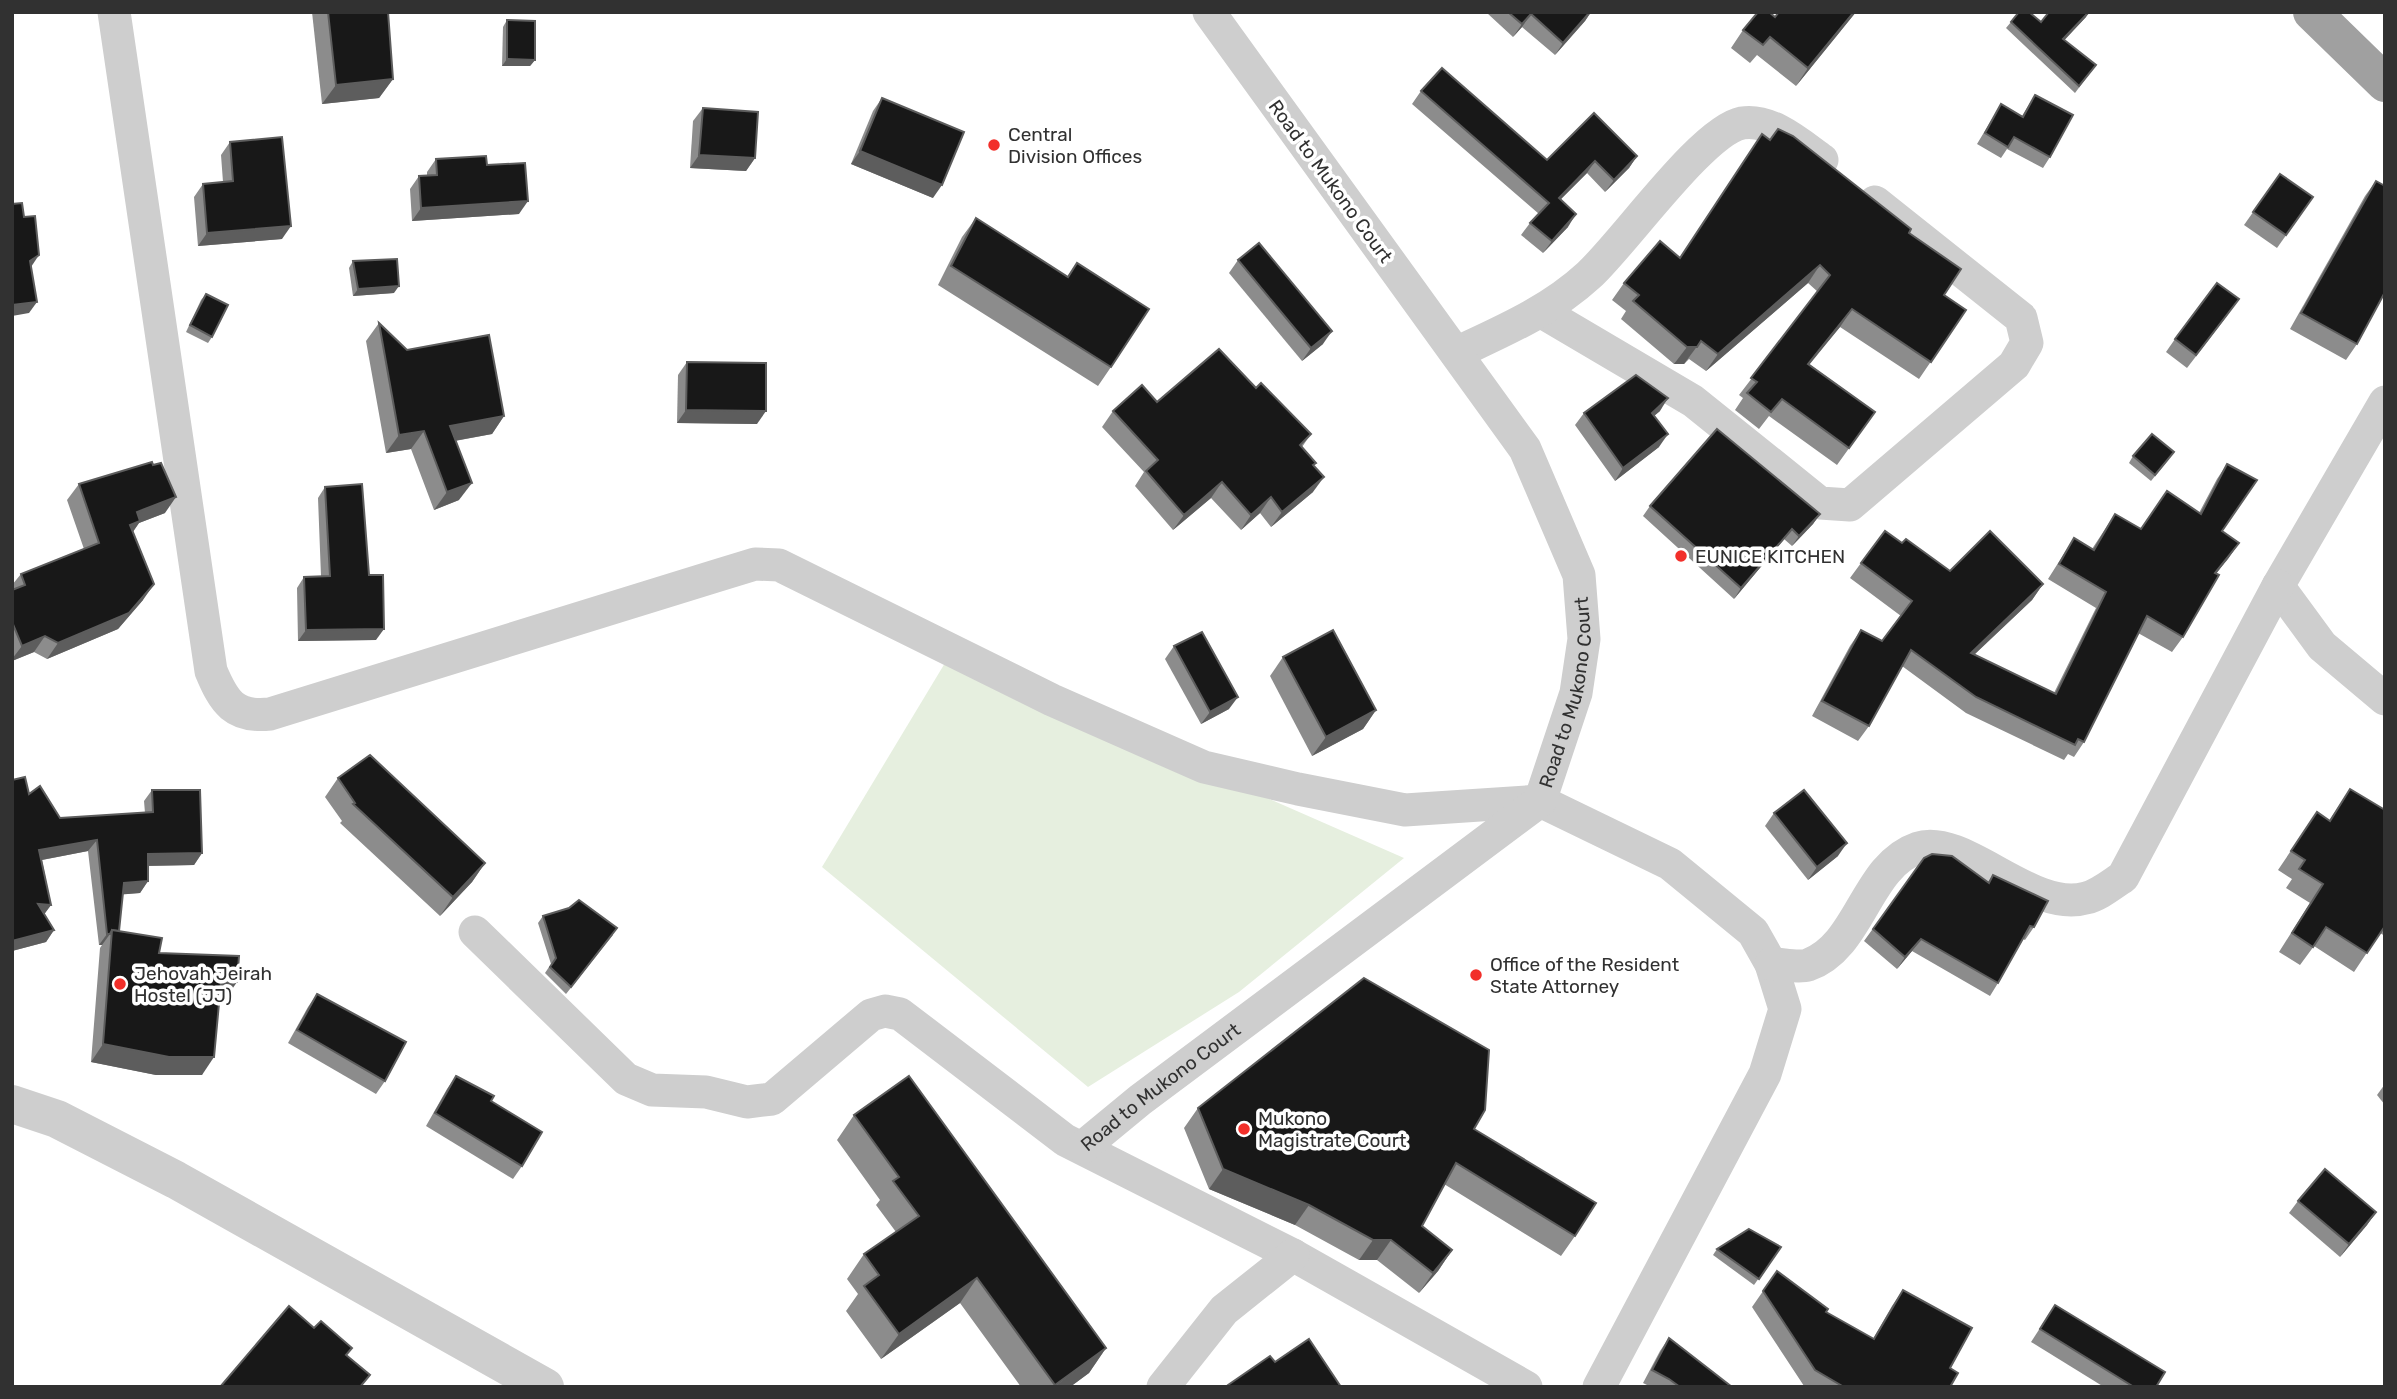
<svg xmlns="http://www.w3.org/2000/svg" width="2397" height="1399" font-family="Rubik,sans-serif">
<rect width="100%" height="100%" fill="#fff"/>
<polygon fill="#e6efdf" points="948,658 1404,858 1239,992 1088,1087 822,867"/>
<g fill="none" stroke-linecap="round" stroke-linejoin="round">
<g stroke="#cecece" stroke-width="33">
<path d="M114,12L211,671C224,702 234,718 270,714L719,575L755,564L779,565L1052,700L1204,767L1298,789L1405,810L1540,801L1670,864L1753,932L1771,964L1785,1009L1765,1074L1599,1387"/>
<polyline points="1542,312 1693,401 1820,503 1850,505 2014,365 2027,343 2021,318 1875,202"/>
<path d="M1456,353C1503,331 1550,311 1589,275C1624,243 1702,131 1742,123C1771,118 1801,145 1822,160"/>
<polyline points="2385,402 2278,586 2322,646 2385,699"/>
<polyline points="475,932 626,1079 652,1090 706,1092 747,1102 772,1099 871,1015 885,1011 900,1014 1065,1140 1293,1255 1526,1387"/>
<path d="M1771,964C1782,964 1798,968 1808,965C1861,946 1865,866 1918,848C1964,833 2032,914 2086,898C2099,895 2112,884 2123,877L2278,586"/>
<path id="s1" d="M1083,1147L1140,1100L1540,801L1576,693L1584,639L1579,575L1525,449L1209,12"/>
<polyline points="1163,1387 1224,1310 1293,1255"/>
</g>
<polyline stroke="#cecece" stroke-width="38" points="12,1104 57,1119 176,1180 545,1387"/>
<polyline stroke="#a0a0a0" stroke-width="38" points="2312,12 2385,83"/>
</g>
<g fill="#8c8c8c">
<polygon points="312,12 388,12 393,79 379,98 322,104"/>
<polygon points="1487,12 1591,12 1585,21 1555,55 1522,27 1513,37 1487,13"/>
<polygon points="1856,12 1796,86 1757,55 1750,63 1731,48 1743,30 1775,17"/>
<polygon points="2086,17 2064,40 2096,65 2075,93 2006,28 2011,22 2041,22"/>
<polygon points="507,20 535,60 530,66 502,66 503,27"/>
<polygon points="1421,91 1547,160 1637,156 1629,168 1605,192 1587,173 1561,199 1568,227 1543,253 1521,235 1530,223 1539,214 1412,104"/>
<polygon points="2035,95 2050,157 2043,168 2007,149 2001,158 1977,144 2001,104 2022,116"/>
<polygon points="882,98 933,198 851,164 873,111"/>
<polygon points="703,108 755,158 746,171 690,168 693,121"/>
<polygon points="230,142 282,239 198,246 194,197 203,184 223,182 221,155"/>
<polygon points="436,159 487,165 519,214 412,221 410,189 419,176 427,176 427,172"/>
<polygon points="2280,174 2313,197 2277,248 2244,225"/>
<polygon points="2376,181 2357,344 2346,360 2290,329 2365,196"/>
<polygon points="976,218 1067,277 1077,263 1111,367 1098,386 938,285 962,237"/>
<polygon points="1909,233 1944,295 1966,310 1919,379 1840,327 1809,364 1875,412 1837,465 1769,416 1759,429 1735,410 1743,398 1739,395 1818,292 1808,283 1706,371 1689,359 1684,364 1674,364 1621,319 1626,311 1612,300 1624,283 1680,257"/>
<polygon points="1238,260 1323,344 1302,361 1229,273"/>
<polygon points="353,261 394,293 353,296 349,268"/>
<polygon points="206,294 212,337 208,343 186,332 201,300"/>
<polygon points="2230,312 2187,368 2166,352 2175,339"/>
<polygon points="379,323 407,350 504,416 492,434 455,441 459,500 434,510 411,449 386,453 366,341"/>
<polygon points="687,362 757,424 677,423 678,375"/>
<polygon points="1256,388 1311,434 1302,447 1313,492 1271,527 1260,513 1241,530 1211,498 1173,530 1135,486 1144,472 1102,427 1113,411 1157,402"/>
<polygon points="1660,411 1654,416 1659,447 1615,481 1575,425 1584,413"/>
<polygon points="2133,456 2169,459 2151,481 2129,463"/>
<polygon points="2227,464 2222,531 2239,543 2216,574 2183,637 2172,652 2138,633 2084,742 2074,757 2068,754 2064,760 1966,713 1902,666 1869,726 1858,741 1812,716 1850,646 1861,630 1882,641 1901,616 1850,578 1861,563 1902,543 1950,571 2043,584 2032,600 1974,655 2054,693 2096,608 2048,579 2074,538 2092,549 2115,514 2140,529 2199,513 2217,479"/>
<polygon points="79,484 165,513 139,523 133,532 143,600 118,629 47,659 34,652 12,661 12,585 21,574 84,549 67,500"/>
<polygon points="325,487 369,575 376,640 298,641 297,588 304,577 321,576 318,498"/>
<polygon points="1650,506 1820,514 1813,524 1792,546 1784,539 1734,599 1643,516"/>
<polygon points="1174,646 1229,709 1201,724 1165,659"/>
<polygon points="1283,657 1376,710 1363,729 1312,756 1270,676"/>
<polygon points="338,778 485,863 472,882 440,916 340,823 342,821 325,797"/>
<polygon points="12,780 60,818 145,813 144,801 152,790 202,853 194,865 148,866 148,881 140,893 123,894 119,931 159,953 224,1001 219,1000 202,1075 156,1075 91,1062 100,948 102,945 99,945 88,851 42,860 51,905 44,914 54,930 46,942 12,951"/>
<polygon points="2350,789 2385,810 2385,936 2380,933 2354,972 2314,946 2300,965 2279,952 2310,903 2286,888 2292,879 2278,870 2317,812 2329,821"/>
<polygon points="1774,813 1838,856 1808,880 1765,826"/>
<polygon points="1924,858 1988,882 1993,875 2034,927 2025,940 2023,939 1998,983 1990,996 1912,951 1897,969 1864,941"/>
<polygon points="543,916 613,935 566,994 545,973 551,964 538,923"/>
<polygon points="317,994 385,1081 376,1094 288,1043 308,1007"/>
<polygon points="456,1076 491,1101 522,1166 513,1179 426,1126 447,1089"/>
<polygon points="2385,1084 2385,1105 2377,1095"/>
<polygon points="1198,1108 1474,1129 1575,1236 1561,1256 1444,1184 1422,1226 1452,1250 1438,1271 1419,1293 1377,1260 1359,1260 1295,1225 1209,1189 1184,1128"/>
<polygon points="854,1115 1106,1348 1089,1373 1070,1387 1021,1387 960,1303 881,1359 846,1311 858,1294 847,1279 864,1254 896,1232 876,1205 880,1200 837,1140"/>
<polygon points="2298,1201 2376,1212 2367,1225 2340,1257 2289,1213"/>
<polygon points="1781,1247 1754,1285 1713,1255 1717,1249"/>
<polygon points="1777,1271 1826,1312 1873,1339 1892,1306 1903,1290 1950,1368 1950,1387 1806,1387 1804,1386 1752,1307"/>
<polygon points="2055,1305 2156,1387 2104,1387 2031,1342"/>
<polygon points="1669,1338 1732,1387 1651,1387 1643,1383 1660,1351"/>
</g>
<g fill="#5d5d5d">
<polygon points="1591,12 1585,21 1555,55 1563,43"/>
<polygon points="1854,12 1856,12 1796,86 1808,68"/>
<polygon points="2089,12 2086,17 2059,46 2063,39"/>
<polygon points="1531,14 1522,27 1513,37 1522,24"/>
<polygon points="507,59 535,60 530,66 502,66"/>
<polygon points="393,79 379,98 322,104 336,85"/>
<polygon points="860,151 942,185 933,198 851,164"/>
<polygon points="699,155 755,158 746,171 690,168"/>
<polygon points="1637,156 1629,168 1605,192 1614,180"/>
<polygon points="1595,161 1587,173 1550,210 1559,198"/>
<polygon points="528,201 519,214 412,221 421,208"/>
<polygon points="1576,214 1568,227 1543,253 1552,241"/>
<polygon points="291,226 282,239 198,246 207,233"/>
<polygon points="39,255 31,267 30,261"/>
<polygon points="1820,265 1808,283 1706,371 1718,354"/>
<polygon points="399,286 394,293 353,296 358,289"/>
<polygon points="37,302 29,313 12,316 12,305"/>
<polygon points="1852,309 1840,327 1796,381 1808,364"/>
<polygon points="1332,331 1323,344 1302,361 1311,348"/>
<polygon points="1701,341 1684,364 1674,364 1687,347"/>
<polygon points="1668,398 1660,411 1643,425 1652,413"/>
<polygon points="686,410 766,411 757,424 677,423"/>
<polygon points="504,416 492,434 437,444 450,426"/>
<polygon points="424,431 411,449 386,453 399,435"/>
<polygon points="1668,434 1659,447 1615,481 1623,468"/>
<polygon points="1324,477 1313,492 1271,527 1282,512"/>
<polygon points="1222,482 1211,498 1173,530 1184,515"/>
<polygon points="472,483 459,500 434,510 447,492"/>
<polygon points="176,497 165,513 139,523 129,537 118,541 137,512"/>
<polygon points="1271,497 1260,513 1241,530 1251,515"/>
<polygon points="1820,514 1813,524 1792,546 1799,536"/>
<polygon points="1792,529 1784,539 1734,599 1741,588"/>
<polygon points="2239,543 2228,559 2204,588 2215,573"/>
<polygon points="154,584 143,600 118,629 47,659 58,643"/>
<polygon points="2043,584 2032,600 1960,668 1971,653"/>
<polygon points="384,629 376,640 298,641 306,630"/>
<polygon points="45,636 34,652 12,661 12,659 22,646"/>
<polygon points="1238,697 1229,709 1201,724 1210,712"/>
<polygon points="1376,710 1363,729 1312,756 1326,737"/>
<polygon points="97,840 88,851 31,862 39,850"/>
<polygon points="1847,843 1838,856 1808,880 1817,867"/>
<polygon points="202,853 194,865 140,866 148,854"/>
<polygon points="485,863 472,882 440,916 453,897"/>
<polygon points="148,881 140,893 116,895 124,883"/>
<polygon points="38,904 51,905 43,916"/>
<polygon points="54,930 46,942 12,951 12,941"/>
<polygon points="107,934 110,934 102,945 99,945"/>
<polygon points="1921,939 1912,951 1897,969 1905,957"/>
<polygon points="221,982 237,982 224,1001 208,1000"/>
<polygon points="103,1044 214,1057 202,1075 156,1075 91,1062"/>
<polygon points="1223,1169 1309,1205 1295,1225 1209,1189"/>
<polygon points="2376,1212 2367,1225 2340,1257 2349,1244"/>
<polygon points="1373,1240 1391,1240 1377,1260 1359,1260"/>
<polygon points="1452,1250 1438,1271 1419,1293 1433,1273"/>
<polygon points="977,1278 960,1303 881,1359 899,1334"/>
<polygon points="1106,1348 1089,1373 1070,1387 1054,1387"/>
</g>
<g fill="#181818" stroke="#5d5d5d" stroke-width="2">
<polygon points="328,12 388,12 393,79 336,85"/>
<polygon points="1508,12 1590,12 1563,43 1531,14 1522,24"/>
<polygon points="1758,12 1769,12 1775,17 1779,12 1854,12 1808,68 1770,37 1763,45 1743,30"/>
<polygon points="2019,12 2029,12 2041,22 2049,12 2089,12 2063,39 2096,65 2079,86 2011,22"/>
<polygon points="507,20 535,21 535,60 507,59"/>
<polygon points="1442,68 1547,160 1594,113 1637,156 1614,180 1595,161 1559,198 1576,214 1552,241 1530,223 1549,203 1421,91"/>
<polygon points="2035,95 2073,115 2050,157 2014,137 2008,147 1985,133 2001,104 2023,117"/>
<polygon points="882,98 964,132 942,185 860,151"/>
<polygon points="703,108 758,112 755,158 699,155"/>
<polygon points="1778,129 1793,136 1911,229 1909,233 1961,269 1944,295 1966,310 1931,362 1852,309 1808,364 1875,412 1849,448 1782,399 1771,412 1747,393 1757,382 1751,378 1830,275 1820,265 1718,354 1701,341 1697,347 1687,347 1633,301 1639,295 1624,283 1660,241 1680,258 1762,134 1770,140"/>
<polygon points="282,137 291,226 207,233 203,184 233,181 230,142"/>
<polygon points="486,156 487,165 525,163 528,201 421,208 419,176 437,175 436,159"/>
<polygon points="2280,174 2313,197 2286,235 2253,212"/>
<polygon points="2376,181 2385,186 2385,292 2357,344 2301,313"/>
<polygon points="22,203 24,217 35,216 39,255 30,261 37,302 12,305 12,204"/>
<polygon points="976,218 1068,277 1077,263 1149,309 1111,367 951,266"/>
<polygon points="1259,243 1332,331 1311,348 1238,260"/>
<polygon points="397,259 399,286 358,289 353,261"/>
<polygon points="2217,283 2239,299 2196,355 2175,339"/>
<polygon points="206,294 228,305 212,337 190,325"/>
<polygon points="379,323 407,350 489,335 504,416 450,426 472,483 447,492 424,431 399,435"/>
<polygon points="1219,349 1256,388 1261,383 1311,434 1300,445 1316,463 1313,465 1324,477 1282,512 1271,497 1251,515 1222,482 1184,515 1146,471 1158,460 1113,411 1142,385 1157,402"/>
<polygon points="687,362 766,363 766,411 686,410"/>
<polygon points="1636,375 1668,398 1652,413 1668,434 1623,468 1584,413"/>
<polygon points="1717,429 1820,514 1799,536 1792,529 1741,588 1650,506"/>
<polygon points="2152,434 2174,452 2155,475 2133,456"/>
<polygon points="152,462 153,465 161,463 176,497 137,512 140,521 130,525 154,584 129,613 58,643 45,636 22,646 12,622 12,590 25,585 21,574 99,543 79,484"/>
<polygon points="2227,464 2257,480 2222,531 2239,543 2215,573 2219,575 2183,637 2147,616 2084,742 2078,739 2075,745 1976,697 1911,650 1869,726 1822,701 1861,630 1882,641 1912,601 1861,563 1885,531 1902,543 1906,539 1950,571 1990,531 2043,584 1971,653 2056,694 2106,592 2059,564 2074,538 2094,550 2115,514 2141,529 2167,491 2201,514"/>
<polygon points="362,484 369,575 383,575 384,629 306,630 304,577 330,576 325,487"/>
<polygon points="1333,630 1376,710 1326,737 1283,657"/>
<polygon points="1202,632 1238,697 1210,712 1174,646"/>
<polygon points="370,755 485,863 453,897 353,804 355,803 338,778"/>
<polygon points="25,777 29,794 40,786 60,818 153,812 152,790 200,790 202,853 148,854 148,881 124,883 119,931 112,930 110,934 107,934 97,840 39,850 51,905 38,904 54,930 12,941 12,780"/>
<polygon points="2350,789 2385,810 2385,926 2367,953 2326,927 2313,947 2292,933 2323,884 2299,869 2305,860 2291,851 2317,812 2330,821"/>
<polygon points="1804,790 1847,843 1817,867 1774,813"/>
<polygon points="1932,854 1952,856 1989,883 1993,875 2048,901 2034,927 2030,926 1998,983 1921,939 1905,957 1873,929 1924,858"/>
<polygon points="579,900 617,928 571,987 550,967 556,958 543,916 569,908"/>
<polygon points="112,930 162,938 159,953 239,956 237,982 221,982 214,1057 169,1057 103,1044"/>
<polygon points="1364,978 1489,1050 1485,1110 1474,1129 1596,1203 1575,1236 1456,1163 1422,1226 1452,1250 1433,1273 1391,1240 1373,1240 1309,1205 1223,1169 1198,1108"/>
<polygon points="317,994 406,1042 385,1081 297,1030"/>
<polygon points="456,1076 494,1096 491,1101 542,1132 522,1166 435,1113"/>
<polygon points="909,1076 1106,1348 1055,1385 977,1278 899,1334 864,1286 879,1275 864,1254 919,1216 893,1181 899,1177 854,1115"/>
<polygon points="2325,1169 2376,1212 2349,1244 2298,1201"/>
<polygon points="1749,1229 1781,1247 1759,1279 1717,1249"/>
<polygon points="1777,1271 1828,1309 1826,1312 1874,1339 1903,1290 1972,1328 1950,1368 1958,1373 1950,1387 1844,1387 1815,1370 1763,1291"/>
<polygon points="2055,1305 2165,1372 2156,1387 2134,1387 2040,1329"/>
<polygon points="289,1306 314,1328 321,1321 352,1348 346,1355 370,1375 360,1387 220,1387"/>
<polygon points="1669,1338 1732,1387 1680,1387 1669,1379 1652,1370"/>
<polygon points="1309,1339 1341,1387 1229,1387 1228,1385 1270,1356 1275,1362"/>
</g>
<g fill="#f22f2a" stroke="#fff" stroke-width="2.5">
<circle cx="994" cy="145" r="7"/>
<circle cx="1681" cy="556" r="7"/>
<circle cx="1476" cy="975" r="7"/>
<circle cx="120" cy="984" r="7"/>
<circle cx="1244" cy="1129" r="7"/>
</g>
<g text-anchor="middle" stroke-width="7" stroke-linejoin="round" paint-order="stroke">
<g font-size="19" fill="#313131" stroke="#fff" text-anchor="start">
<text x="1008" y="141">Central<tspan x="1008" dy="22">Division Offices</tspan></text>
<text x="1695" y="563">EUNICE KITCHEN</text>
<text x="1490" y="971">Office of the Resident<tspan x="1490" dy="22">State Attorney</tspan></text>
<text x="134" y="980">Jehovah Jeirah<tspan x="134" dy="22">Hostel (JJ)</tspan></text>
<text x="1258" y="1125">Mukono<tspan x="1258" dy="22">Magistrate Court</tspan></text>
</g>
<g font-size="19" fill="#313131" stroke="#fff">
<text transform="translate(1331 181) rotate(54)" y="7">Road to Mukono Court</text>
<text dy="7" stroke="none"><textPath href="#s1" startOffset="686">Road to Mukono Court</textPath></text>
<text dy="7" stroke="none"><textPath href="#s1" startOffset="98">Road to Mukono Court</textPath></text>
</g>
</g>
<rect width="2397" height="1399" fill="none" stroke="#313131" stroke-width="28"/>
</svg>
